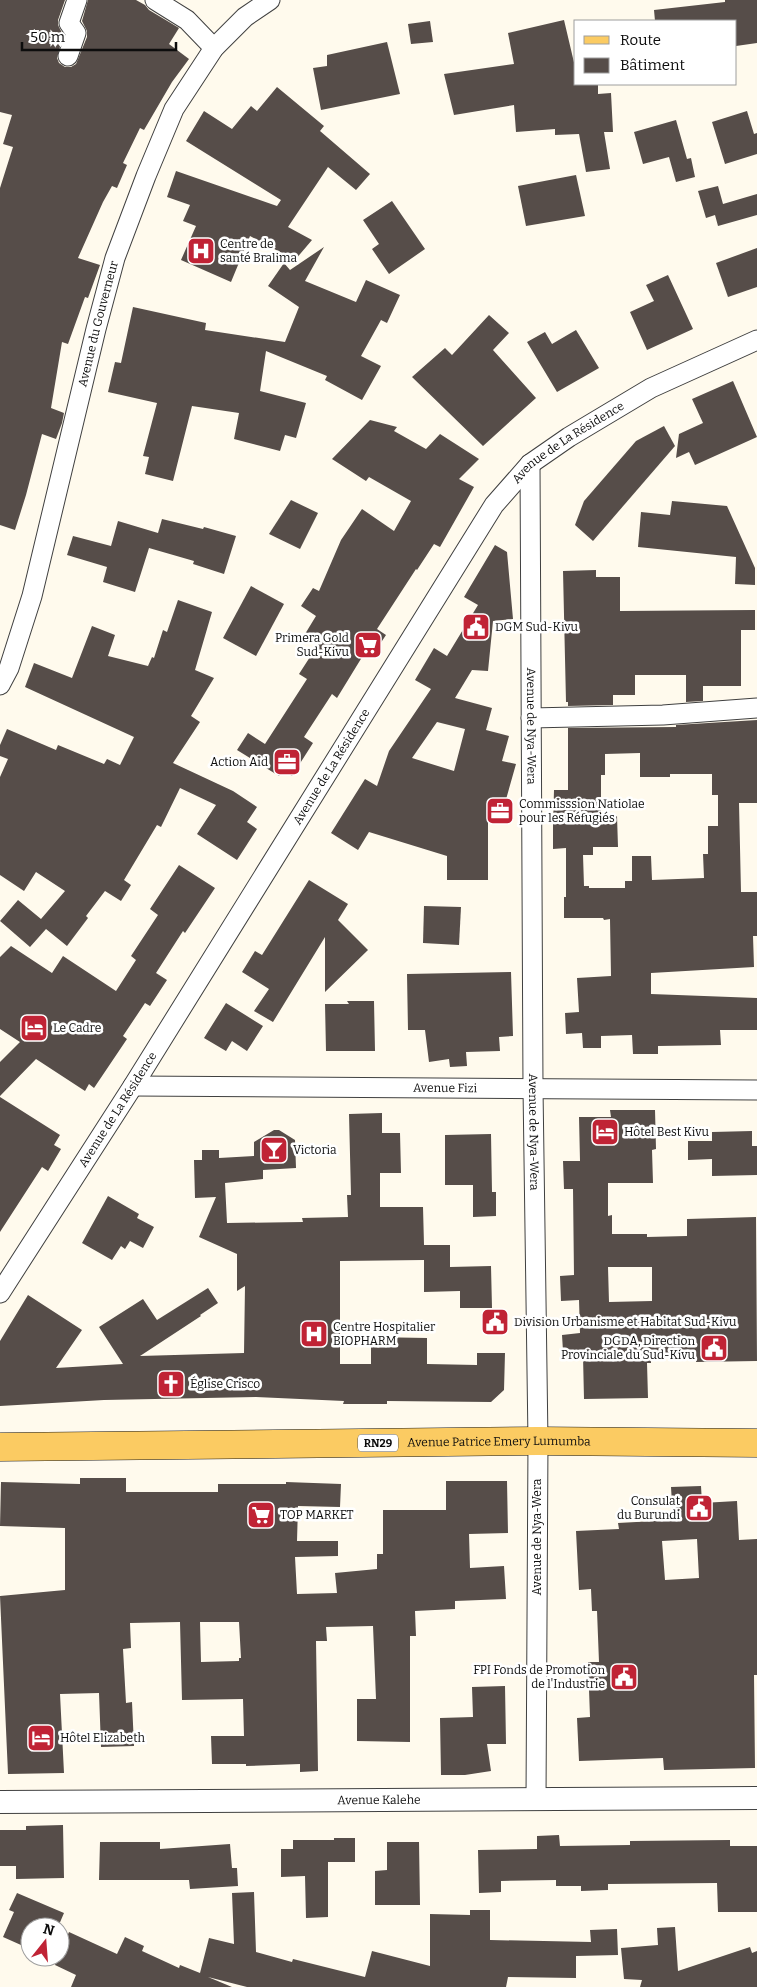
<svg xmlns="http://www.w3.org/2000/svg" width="757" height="1987" font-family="Bitter,serif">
<rect width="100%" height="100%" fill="#fffaed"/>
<g fill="#564d49" fill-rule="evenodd">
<polygon points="0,0 65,0 58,20 58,25 63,35 57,58 59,63 65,67 71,67 76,64 87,37 87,31 82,21 88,0 136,0 145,5 149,10 179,28 169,44 189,59 172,82 144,130 140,128 123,163 127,165 117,188 112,186 103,202 78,258 100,265 88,298 85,297 68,344 62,342 51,408 64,413 62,423 56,439 42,434 26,495 15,530 0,525 0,188 13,147 3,144 12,115 0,112"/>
<polygon points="725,0 757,0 757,43 736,46 736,21 655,21 654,10 725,2"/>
<polygon points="564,20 576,71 576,84 598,84 598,94 611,93 613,132 604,132 610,169 586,172 579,134 555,135 555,129 516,132 514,105 454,115 444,74 514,64 508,33"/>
<polygon points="430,21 433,42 411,44 408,24"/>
<polygon points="387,42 400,94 321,110 313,68 327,66 327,55"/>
<polygon points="277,87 324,126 320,131 370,174 356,190 328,167 288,227 312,240 295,260 250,236 231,282 181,260 196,226 183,221 190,205 167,197 176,171 277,206 281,200 186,141 204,111 232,129 251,106 257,111"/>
<polygon points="747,111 754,134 757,133 757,154 725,164 712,122"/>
<polygon points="676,120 687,159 691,158 695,177 676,182 669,157 643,164 634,132"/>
<polygon points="576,175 585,216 526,226 518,186"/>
<polygon points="718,186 723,204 757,194 757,215 718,226 715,215 706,218 698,191"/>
<polygon points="392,201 425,249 389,274 372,249 379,244 363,220"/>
<polygon points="324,247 305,281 356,302 366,280 400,295 387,323 381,320 361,356 381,366 362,400 325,380 327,376 266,351 260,391 306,403 296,438 285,435 280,451 234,439 239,413 192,406 173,481 145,474 149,457 143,456 157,403 108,392 115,362 121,363 133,307 206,323 205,330 285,342 299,307 268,286 284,263 290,270"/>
<polygon points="757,248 757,287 728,297 716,263"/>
<polygon points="668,275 693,329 647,350 630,312 654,301 646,285"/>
<polygon points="489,315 509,333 493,350 536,398 483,446 412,377 445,348 452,355"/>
<polygon points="576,330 599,368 557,392 527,342 545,332 552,344"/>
<polygon points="733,381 757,437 695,465 689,452 676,458 679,434 703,423 692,399"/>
<polygon points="370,420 397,427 394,431 426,449 440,434 479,459 459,479 474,487 440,547 434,544 417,570 416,569 377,629 386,635 374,653 367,649 337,698 332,694 304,737 313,743 292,776 283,771 279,776 237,750 248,733 265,744 307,679 299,674 319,643 305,634 316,616 301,606 313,588 319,591 341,540 362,509 394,531 411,501 369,477 366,481 332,459"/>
<polygon points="664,426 675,446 593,541 575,525 584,501 636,441"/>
<polygon points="291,500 318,513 300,549 269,534"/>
<polygon points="672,501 727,506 755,568 755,585 735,584 736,557 638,547 641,512 670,515"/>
<polygon points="162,519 203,529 204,527 236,536 224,574 193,564 194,561 149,548 135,592 103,582 107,567 67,555 73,536 111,546 118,521 158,533"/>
<path d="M495,545L507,552L513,619L493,621L488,671L472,670L455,698L492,708L486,730L509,736L502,761L516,764L505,803L510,804L506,820L488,815V880H447V856L369,832L358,850L331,833L365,779L377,786L389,751L431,689L415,680L434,648L447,656L478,605L464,597ZM437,722L465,729L454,771L412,758Z"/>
<polygon points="596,570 596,577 620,577 620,611 755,610 755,630 741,630 741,686 703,686 703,701 686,702 686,675 635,675 635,695 613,695 613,705 568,706 568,702 566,702 563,571"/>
<polygon points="251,586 284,604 256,656 223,638"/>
<polygon points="178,600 212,612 195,670 214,678 191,716 200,722 173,763 233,791 257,807 247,822 257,829 237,860 197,834 216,805 180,788 161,827 157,825 124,880 131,885 121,901 105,891 86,916 88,918 67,946 46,929 30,947 0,921 18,900 41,919 65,891 36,872 24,891 0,875 0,777 8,759 0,756 0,745 7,729 56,750 58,745 104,764 107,759 120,765 134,737 25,687 34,663 72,678 92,626 115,635 108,656 148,666 152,657 154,658 163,630 167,632"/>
<path d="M757,720V803H739L741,892H757V936H753L754,967L651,973V994L757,998V1030H720L721,1045L658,1046V1054H633L632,1035L601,1036V1048H583L582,1033L566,1034L565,1013L579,1012L577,978L611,976L610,919L604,920L603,918H564V897H566V848L553,849V826L554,790H568V728L676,727V725ZM640,753V777H670V774H712V795H718V826H708V854H703L704,878L652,880L651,856H632V881H625V888H589V886H584L583,855H593V847H618L617,816L601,817V775H605V754Z"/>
<polygon points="179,865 215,888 185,933 183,931 156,973 167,980 150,1006 145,1003 123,1036 127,1039 94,1088 89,1084 85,1091 36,1059 0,1096 0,1062 20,1042 0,1029 0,957 11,946 52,973 63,956 116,991 136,960 131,956 158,915 150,909"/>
<polygon points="309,880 348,904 338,920 368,950 325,992 325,937 273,1022 254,1011 269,989 242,972 255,951 262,955"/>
<polygon points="424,906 461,907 459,945 423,943"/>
<polygon points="511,972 513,1036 499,1037 500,1051 466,1052 467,1066 450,1067 449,1059 429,1062 425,1030 408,1030 407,974"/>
<polygon points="347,1001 374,1001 375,1051 326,1051 325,1004 349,1004"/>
<polygon points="226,1003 263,1026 247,1051 232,1041 226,1051 204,1038"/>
<polygon points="0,1097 60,1135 54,1145 61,1149 48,1171 42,1167 0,1232"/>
<path d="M610,1110H655L656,1149L652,1150L653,1183H608V1216L612,1215V1234H647V1237L687,1236V1219L756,1217L757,1361L696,1362V1353L651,1354V1363H647L648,1398L584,1399L583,1356L575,1357V1350L563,1351L562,1335L580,1333L579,1300L561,1301L560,1276L574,1275L573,1189H564L563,1161H580L579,1117H611ZM608,1267H652V1301L609,1302Z"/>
<polygon points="382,1113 382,1133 400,1133 401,1173 380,1173 380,1207 423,1207 424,1245 450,1245 450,1267 491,1266 492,1308 460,1308 460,1291 424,1292 424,1260 340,1261 340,1364 371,1364 371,1337 427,1338 427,1364 477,1365 477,1353 505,1353 504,1390 491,1402 387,1401 387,1404 343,1404 344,1401 256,1397 104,1400 0,1406 0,1341 28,1295 82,1330 56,1368 123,1364 99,1327 143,1299 157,1320 208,1288 218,1303 200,1315 201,1316 140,1356 244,1353 245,1286 237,1291 237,1254 199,1237 216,1197 195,1198 194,1160 202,1160 202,1150 219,1150 219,1158 254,1156 254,1142 274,1130 279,1130 295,1140 296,1168 263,1170 263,1179 225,1183 227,1223 303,1222 302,1218 348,1217 347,1195 351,1195 349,1114"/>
<polygon points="752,1131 752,1146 757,1146 757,1175 712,1176 712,1159 688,1160 688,1141 712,1141 712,1132"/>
<polygon points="491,1134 492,1192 496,1192 496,1216 473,1217 473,1185 445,1185 445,1135"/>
<polygon points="108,1196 139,1214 137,1218 154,1227 143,1248 130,1241 125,1249 121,1246 112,1260 82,1243"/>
<path d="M80,1478H126V1492H218V1484H286V1482L341,1484L340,1507L298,1506L297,1541H338V1556L295,1557L297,1594L337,1593L335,1573L377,1569V1554H383V1510H446V1481H507L508,1533L469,1534L470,1568L504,1566L506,1599L455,1601V1609L415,1611L416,1636H410V1742L357,1741V1699H376L373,1626L326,1627L327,1641H316L318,1771L300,1772V1764L246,1766V1764H212L211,1736H244L243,1699L182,1700L180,1622L130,1623L131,1648L123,1649L126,1703L132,1702L134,1746L101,1747L99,1693L60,1694L64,1773L8,1774L0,1596L65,1590V1528L0,1526L1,1482L80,1484ZM200,1622H239L241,1658H239V1661L201,1662Z"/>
<path d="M701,1486L702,1503L737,1501L739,1540L757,1539V1675H754L755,1768L664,1770L663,1758L579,1761L577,1718L590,1717L588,1662H599L597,1611H592L591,1589L579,1590L576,1531L619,1529L618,1523L673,1520L671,1487ZM697,1539L699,1578L665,1580L662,1541Z"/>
<polygon points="505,1686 506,1744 487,1744 491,1771 465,1775 441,1775 440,1718 473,1717 472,1687"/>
<polygon points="63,1825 64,1878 16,1879 16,1866 0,1866 0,1830 26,1830 26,1826"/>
<polygon points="559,1835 560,1846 630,1845 630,1841 730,1840 730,1846 757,1846 757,1912 718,1912 717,1883 608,1884 608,1890 581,1891 581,1886 556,1886 556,1880 501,1881 501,1892 479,1893 478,1850 537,1849 537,1836"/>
<polygon points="334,1838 355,1838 355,1862 328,1862 328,1917 306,1918 305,1876 281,1877 281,1849 293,1849 293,1840 334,1840"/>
<polygon points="100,1842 160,1842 160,1849 230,1844 232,1868 237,1868 238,1886 190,1889 189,1880 99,1880"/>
<polygon points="387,1842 419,1842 420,1905 375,1905 375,1871 387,1870"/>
<polygon points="254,1892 256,1952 292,1962 293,1959 365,1977 372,1951 430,1966 430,1914 470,1915 470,1910 490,1910 490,1940 591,1942 590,1930 617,1929 618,1955 576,1956 576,1978 508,1977 506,1987 247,1987 208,1977 232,1987 71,1987 76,1975 55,1965 58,1957 60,1957 60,1953 69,1932 117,1954 125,1937 144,1946 142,1951 179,1968 180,1965 200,1973 209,1938 234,1944 232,1893"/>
<polygon points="17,1893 64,1913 58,1927 30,1927 30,1949 3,1937 14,1912 9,1910"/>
<polygon points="675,1927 678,1971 750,1947 752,1953 757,1951 757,1987 640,1987 642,1980 624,1979 621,1948 658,1945 657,1928"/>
</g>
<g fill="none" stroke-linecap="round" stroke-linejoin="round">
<defs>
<g id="minor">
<polyline points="155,0 187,20 214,48"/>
<polyline points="68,56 76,33 69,23 77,0"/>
<path id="s1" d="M530,464L533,1088L538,1441L536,1799"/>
<path id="s2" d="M0,685L9,668L32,596L96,329L115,258L146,176L174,109L214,48L245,17L270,0"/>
<polyline points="531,718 663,715 757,708"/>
<path id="s3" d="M133,1086L757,1090"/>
<path id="s4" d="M0,1293L133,1086L494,505L530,464L569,437L651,388L757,340"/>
</g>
<g id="tertiary">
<path id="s5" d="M0,1802L757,1798"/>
</g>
<g id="primary">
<path id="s6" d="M0,1447L538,1441L757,1443"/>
</g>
</defs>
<use href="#minor" stroke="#404040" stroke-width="21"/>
<use href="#tertiary" stroke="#404040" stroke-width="24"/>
<use href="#primary" stroke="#1e1e1e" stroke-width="29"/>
<use href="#minor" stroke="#fff" stroke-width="19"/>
<use href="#tertiary" stroke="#fff" stroke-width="22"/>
<use href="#primary" stroke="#fbcb62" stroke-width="28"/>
</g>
<defs>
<symbol id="hospital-square" viewBox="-11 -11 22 22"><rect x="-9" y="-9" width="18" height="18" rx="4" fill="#c02335" stroke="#fff"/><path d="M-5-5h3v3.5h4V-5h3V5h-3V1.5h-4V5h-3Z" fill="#fff"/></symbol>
<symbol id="civic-square" viewBox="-11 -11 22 22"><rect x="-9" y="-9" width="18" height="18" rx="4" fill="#c02335" stroke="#fff"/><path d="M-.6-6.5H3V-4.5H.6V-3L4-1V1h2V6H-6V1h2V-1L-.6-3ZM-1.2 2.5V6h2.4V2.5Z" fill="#fff"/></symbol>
<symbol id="supermarket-square" viewBox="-11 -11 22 22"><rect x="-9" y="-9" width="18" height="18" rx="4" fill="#c02335" stroke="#fff"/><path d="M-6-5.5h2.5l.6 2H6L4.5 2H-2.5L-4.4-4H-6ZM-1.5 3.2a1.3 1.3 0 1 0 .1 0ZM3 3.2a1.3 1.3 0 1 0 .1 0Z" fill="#fff"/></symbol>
<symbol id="office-square" viewBox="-11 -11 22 22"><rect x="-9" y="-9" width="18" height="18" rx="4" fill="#c02335" stroke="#fff"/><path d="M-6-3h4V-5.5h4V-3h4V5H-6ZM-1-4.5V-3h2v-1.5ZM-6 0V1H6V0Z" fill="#fff"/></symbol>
<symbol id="hotel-square" viewBox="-11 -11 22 22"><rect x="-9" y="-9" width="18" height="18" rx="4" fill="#c02335" stroke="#fff"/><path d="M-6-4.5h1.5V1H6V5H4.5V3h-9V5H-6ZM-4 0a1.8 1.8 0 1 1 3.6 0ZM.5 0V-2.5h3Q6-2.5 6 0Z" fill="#fff"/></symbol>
<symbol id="bar-square" viewBox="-11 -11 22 22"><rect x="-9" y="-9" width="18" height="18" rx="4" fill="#c02335" stroke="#fff"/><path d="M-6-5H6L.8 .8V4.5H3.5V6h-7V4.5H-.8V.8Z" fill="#fff"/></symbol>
<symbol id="church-square" viewBox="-11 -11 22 22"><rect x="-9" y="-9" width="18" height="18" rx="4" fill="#c02335" stroke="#fff"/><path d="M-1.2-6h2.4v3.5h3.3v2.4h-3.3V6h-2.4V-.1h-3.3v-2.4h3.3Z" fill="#fff"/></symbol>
</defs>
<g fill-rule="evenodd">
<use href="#hospital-square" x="185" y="235" width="32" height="32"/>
<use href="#civic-square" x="460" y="611" width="32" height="32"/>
<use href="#supermarket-square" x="352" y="629" width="32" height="32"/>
<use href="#office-square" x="271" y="746" width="32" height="32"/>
<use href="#office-square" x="484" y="795" width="32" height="32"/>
<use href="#hotel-square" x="18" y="1012" width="32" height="32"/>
<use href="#hotel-square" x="589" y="1116" width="32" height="32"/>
<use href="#bar-square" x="258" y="1134" width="32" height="32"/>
<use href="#civic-square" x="479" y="1306" width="32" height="32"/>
<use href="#hospital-square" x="298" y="1318" width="32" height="32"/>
<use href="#civic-square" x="698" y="1332" width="32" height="32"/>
<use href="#church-square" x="155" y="1368" width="32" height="32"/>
<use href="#civic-square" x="683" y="1492" width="32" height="32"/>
<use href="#supermarket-square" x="245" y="1499" width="32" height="32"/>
<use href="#civic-square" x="608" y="1661" width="32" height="32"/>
<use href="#hotel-square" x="25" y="1722" width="32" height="32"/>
</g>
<g text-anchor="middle" stroke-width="5" stroke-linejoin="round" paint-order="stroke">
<rect fill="#fff" stroke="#565656" stroke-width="1" x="358" y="1434.5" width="40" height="17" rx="4"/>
<g font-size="11" font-weight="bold" fill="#0d0d0d">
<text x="378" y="1447">RN29</text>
</g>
<g font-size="12" fill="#0d0d0d" stroke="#fff" text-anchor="start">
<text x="220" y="248">Centre de<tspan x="220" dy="14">santé Bralima</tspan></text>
<text x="495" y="631">DGM Sud-Kivu</text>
<text x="349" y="642" text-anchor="end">Primera Gold<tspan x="349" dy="14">Sud-Kivu</tspan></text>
<text x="268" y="766" text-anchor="end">Action Aid</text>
<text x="519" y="808">Commisssion Natiolae<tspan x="519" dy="14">pour les Réfugiés</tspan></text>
<text x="53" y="1032">Le Cadre</text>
<text x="624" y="1136">Hôtel Best Kivu</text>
<text x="293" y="1154">Victoria</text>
<text x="514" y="1326">Division Urbanisme et Habitat Sud-Kivu</text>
<text x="333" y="1331">Centre Hospitalier<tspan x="333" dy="14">BIOPHARM</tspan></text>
<text x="695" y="1345" text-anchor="end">DGDA, Direction<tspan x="695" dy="14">Provinciale du Sud-Kivu</tspan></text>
<text x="190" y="1388">Église Crisco</text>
<text x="680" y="1505" text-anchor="end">Consulat<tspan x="680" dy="14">du Burundi</tspan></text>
<text x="280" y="1519">TOP MARKET</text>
<text x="605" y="1674" text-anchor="end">FPI Fonds de Promotion<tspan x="605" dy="14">de l'Industrie</tspan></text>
<text x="60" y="1742">Hôtel Elizabeth</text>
</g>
<g font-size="12" fill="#0d0d0d" stroke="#fff">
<text dy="4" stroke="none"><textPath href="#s2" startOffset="375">Avenue du Gouverneur</textPath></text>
<text dy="4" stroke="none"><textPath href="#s4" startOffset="1028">Avenue de La Résidence</textPath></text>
<text dy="4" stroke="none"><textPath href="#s1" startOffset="262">Avenue de Nya-Wera</textPath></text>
<text dy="4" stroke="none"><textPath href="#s4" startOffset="622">Avenue de La Résidence</textPath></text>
<text dy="4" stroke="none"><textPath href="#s3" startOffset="312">Avenue Fizi</textPath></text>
<text dy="4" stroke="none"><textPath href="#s4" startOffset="218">Avenue de La Résidence</textPath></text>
<text dy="4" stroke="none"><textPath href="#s1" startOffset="668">Avenue de Nya-Wera</textPath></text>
<text dy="4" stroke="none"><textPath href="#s6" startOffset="499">Avenue Patrice Emery Lumumba</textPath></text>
<text transform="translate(537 1537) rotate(-90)" y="4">Avenue de Nya-Wera</text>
<text dy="4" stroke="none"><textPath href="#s5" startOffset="379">Avenue Kalehe</textPath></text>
</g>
</g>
<rect x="574" y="20" width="162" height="65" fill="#ffffff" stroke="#9e9e9e"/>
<rect x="584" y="36" width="25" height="8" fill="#fbcb62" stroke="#9e9e9e"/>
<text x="620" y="45" font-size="15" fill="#0d0d0d">Route</text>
<rect x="584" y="58" width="25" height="15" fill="#564d49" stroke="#9e9e9e"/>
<text x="620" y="70" font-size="15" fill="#0d0d0d">Bâtiment</text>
<g transform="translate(45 1942) rotate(17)"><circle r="24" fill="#ffffff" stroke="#9e9e9e"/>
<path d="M0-4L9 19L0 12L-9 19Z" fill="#c02335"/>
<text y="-8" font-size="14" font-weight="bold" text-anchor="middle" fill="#0d0d0d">N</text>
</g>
<path d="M22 42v8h154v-8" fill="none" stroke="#0d0d0d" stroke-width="2.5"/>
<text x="30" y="42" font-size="15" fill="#0d0d0d" stroke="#ffffff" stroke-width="4" paint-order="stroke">50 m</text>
</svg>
